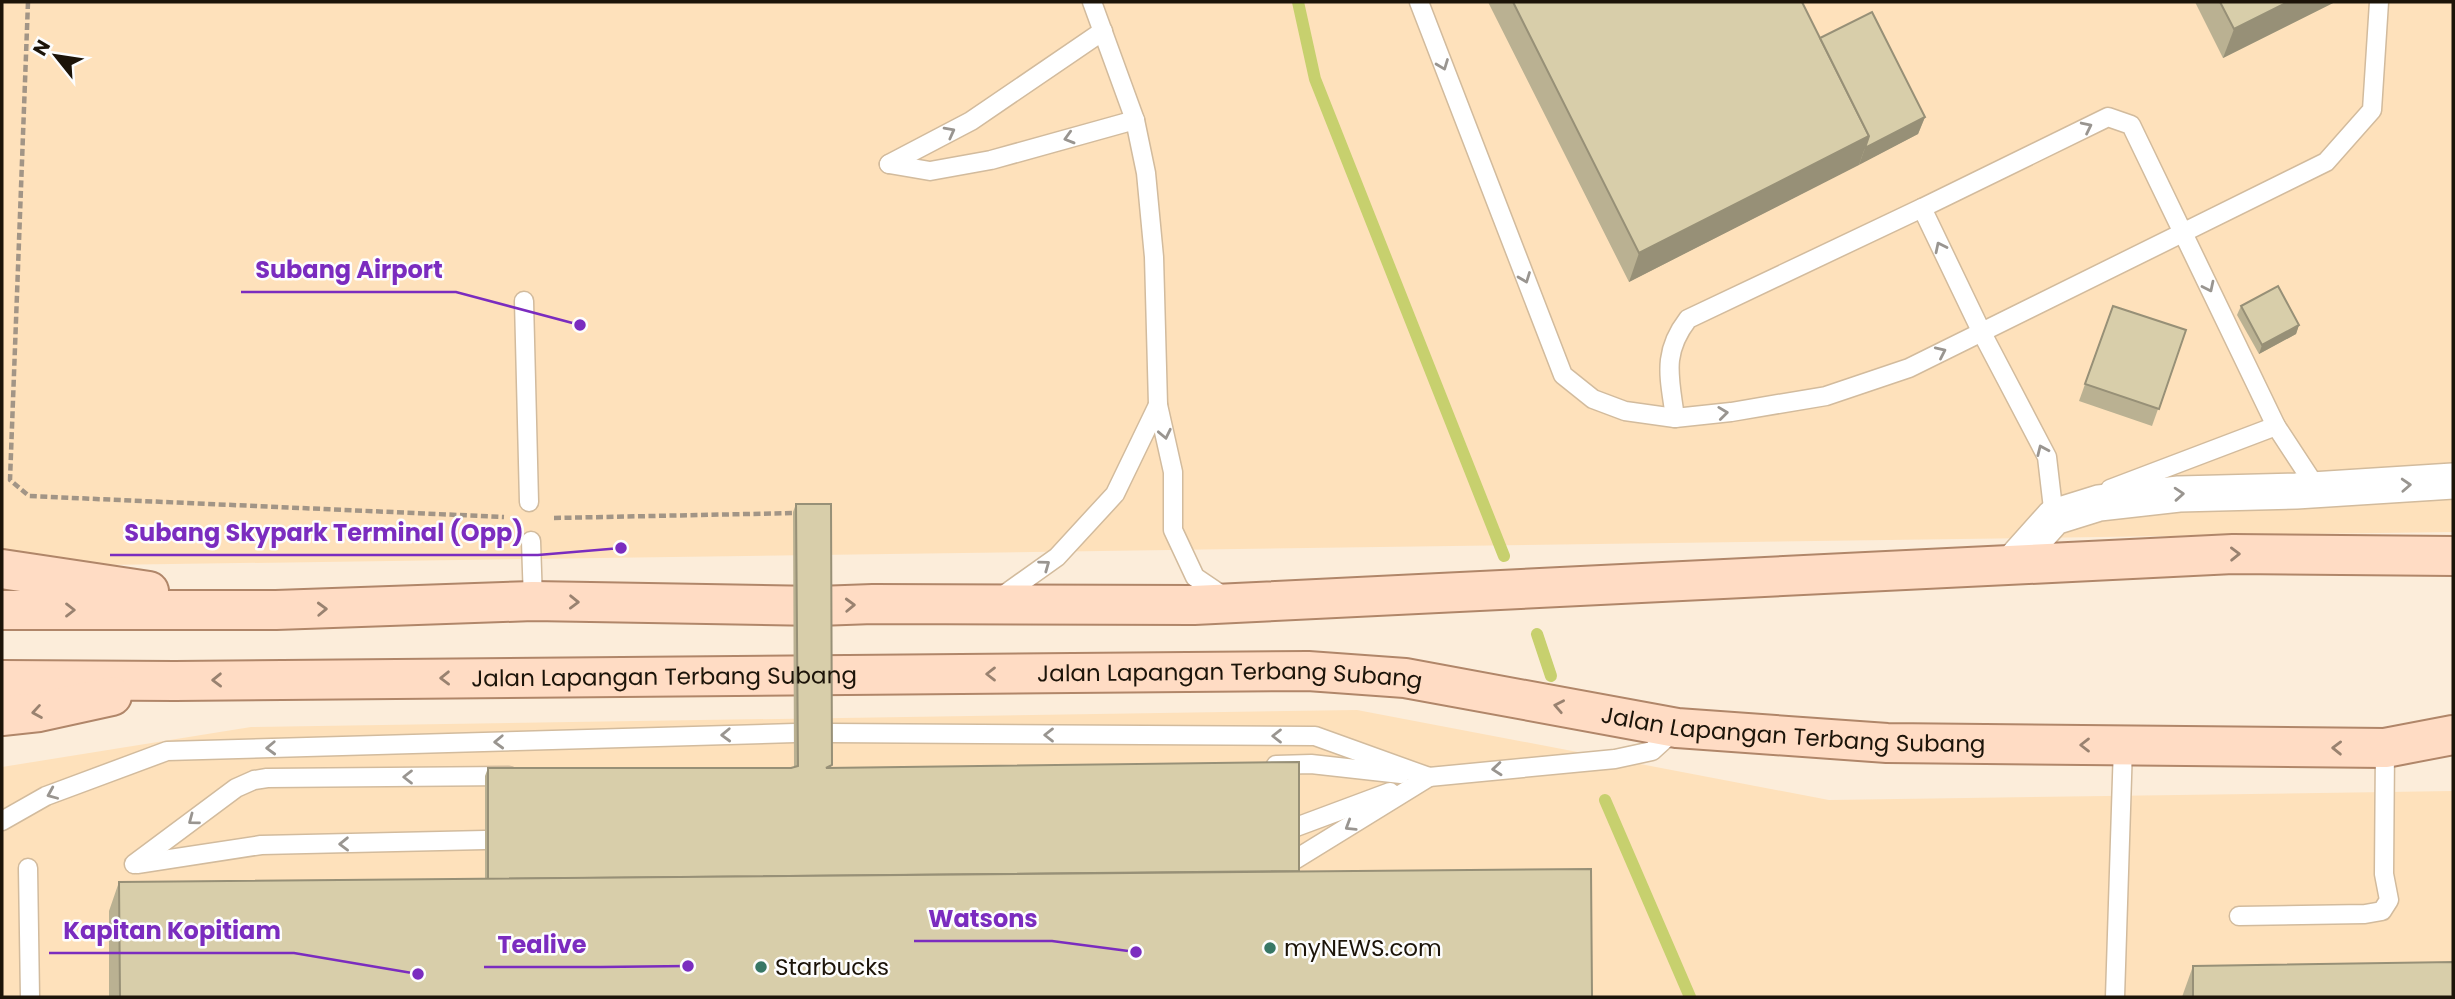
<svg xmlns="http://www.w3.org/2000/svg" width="2455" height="999" font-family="Poppins,sans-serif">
<rect width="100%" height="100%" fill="#fcedda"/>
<g fill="#fee1bb">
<polygon points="2,2 2453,2 2453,532 104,565 2,550"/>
<polygon points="1357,710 1829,800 2453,791 2453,997 2,997 2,767 251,727"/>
</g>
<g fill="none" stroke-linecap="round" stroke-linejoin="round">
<g stroke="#c7d06e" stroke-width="12">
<polyline points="1298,2 1315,79 1504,556"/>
<polyline points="1537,634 1551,676"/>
<polyline points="1605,800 1690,997"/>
</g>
<defs>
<g id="service">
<polyline points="1092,2 1135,120 1146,173 1154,257 1158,405"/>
<polyline points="1419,2 1563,375 1593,399 1625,411 1675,418 1731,412 1826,396 1909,368 2326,162 2372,110 2379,2"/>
<polyline points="889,164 930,171 991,160 1135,120"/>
<polyline points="889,164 971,121 1103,31"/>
<polyline points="524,301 529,502"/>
<path d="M1675,418C1670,378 1661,354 1688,319L1922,208"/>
<polyline points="2110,489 2276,426"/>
<polyline points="2054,517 2047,457 1982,333 1922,208 2108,117 2131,125 2276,426 2318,490"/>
<polyline points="531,541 533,601"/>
<polyline points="998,599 1057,557 1115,494 1158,405 1173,472 1173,530 1195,577 1226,598"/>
<polyline points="830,733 1315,736 1429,777 1615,759 1652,751 1675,730"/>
<polyline points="1276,765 1311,764 1401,774"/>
<polyline points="2,821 46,796 167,751 795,733"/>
<polyline points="1296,827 1390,792"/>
<polyline points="1296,859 1429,777"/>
<polyline points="134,864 236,788 254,780 267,778 509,776"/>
<polyline points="137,864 261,845 485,840"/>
<polyline points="28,868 30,997"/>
<polyline points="2239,916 2365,914 2382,911 2389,900 2384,874 2385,748"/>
<polyline points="2115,997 2123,746"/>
</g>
<polyline id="minor" points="2012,564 2054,517 2099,503 2179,494 2296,491 2453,481"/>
<g id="primary">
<polyline points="2,569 149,591"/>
<polyline points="2,610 276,610 533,601 818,606 873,604 1194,605 2233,554 2453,556"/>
<path id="s1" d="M2,680L175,681L1308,671L1405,678L1677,728L1887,743L2385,748L2453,735"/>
<polyline points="2,716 39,712 112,696"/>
</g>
</defs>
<use href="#service" stroke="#d2bb9d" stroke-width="21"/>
<use href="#minor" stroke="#d2bb9d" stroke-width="38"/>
<use href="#primary" stroke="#b08669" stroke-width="42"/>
<g stroke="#a29586" stroke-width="4.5" stroke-dasharray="7 3.5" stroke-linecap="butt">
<polyline points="28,2 10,480 29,496 504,517"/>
<polyline points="554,518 797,513"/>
</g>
<use href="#service" stroke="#fff" stroke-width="18"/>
<use href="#minor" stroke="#fff" stroke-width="35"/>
<use href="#primary" stroke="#ffdcc4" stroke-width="38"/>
</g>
<g fill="#bab192">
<polygon points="1488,2 1802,2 1820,38 1925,117 1918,134 1629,282"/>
<polygon points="2195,2 2335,2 2223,58"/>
<polygon points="2113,306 2186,330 2152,426 2079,401"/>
<polygon points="2241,306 2299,325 2296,334 2259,354 2237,315"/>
<polygon points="796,504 831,768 1299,871 1592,997 109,997 109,911 119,882 485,879 485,776 488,768 791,768 794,767 793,512"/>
<polygon points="2193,966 2453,997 2182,997"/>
</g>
<g fill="#979077">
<polygon points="2288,2 2335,2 2223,58 2234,29"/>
<polygon points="1925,117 1918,134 1859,165 1865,148"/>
<polygon points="1869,136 1859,165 1629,282 1639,253"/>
<polygon points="2299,325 2296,334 2259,354 2262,345"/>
</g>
<g fill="#d8ceaa" stroke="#979077" stroke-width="2">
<polygon points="1513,2 1802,2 1869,136 1639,253"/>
<polygon points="2220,2 2288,2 2234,29"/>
<polygon points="1872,12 1925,117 1865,148 1869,136 1820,38"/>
<polygon points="2278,286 2299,325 2262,345 2241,306"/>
<polygon points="2113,306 2186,330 2159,409 2085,384"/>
<polygon points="796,504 831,504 832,765 826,768 1299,762 1299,871 488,879 488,768 791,768 798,766"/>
<polygon points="1591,869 1592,997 120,997 119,882"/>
<polygon points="2453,962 2453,997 2193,997 2193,966"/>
</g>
<defs><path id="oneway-chevron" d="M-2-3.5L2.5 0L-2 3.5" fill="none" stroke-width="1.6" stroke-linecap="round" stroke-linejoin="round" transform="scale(1.75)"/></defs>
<g stroke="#999590">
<use href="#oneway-chevron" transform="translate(1443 65) rotate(69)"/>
<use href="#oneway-chevron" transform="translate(2087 127) rotate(-26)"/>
<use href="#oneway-chevron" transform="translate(950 132) rotate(-28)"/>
<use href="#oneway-chevron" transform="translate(1069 138) rotate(164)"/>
<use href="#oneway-chevron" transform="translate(1940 247) rotate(-116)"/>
<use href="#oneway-chevron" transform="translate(1525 278) rotate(69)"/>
<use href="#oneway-chevron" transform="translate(2209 287) rotate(64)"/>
<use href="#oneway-chevron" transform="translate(1941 352) rotate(-25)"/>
<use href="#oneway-chevron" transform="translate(1723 413) rotate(-7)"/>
<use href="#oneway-chevron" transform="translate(1165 434) rotate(78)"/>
<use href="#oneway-chevron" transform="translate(2042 450) rotate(-114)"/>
<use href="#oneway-chevron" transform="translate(2406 485) rotate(-3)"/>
<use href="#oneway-chevron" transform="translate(2179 494) rotate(-4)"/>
<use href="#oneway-chevron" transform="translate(1045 565) rotate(-36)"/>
<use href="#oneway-chevron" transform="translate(726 735) rotate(178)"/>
<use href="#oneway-chevron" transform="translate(1049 735) rotate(-180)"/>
<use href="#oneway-chevron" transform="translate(1277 736) rotate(-180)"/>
<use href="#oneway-chevron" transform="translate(499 742) rotate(178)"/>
<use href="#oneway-chevron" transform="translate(271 748) rotate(178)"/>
<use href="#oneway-chevron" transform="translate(1497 769) rotate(175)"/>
<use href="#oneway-chevron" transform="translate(408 777) rotate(180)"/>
<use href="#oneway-chevron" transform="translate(52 794) rotate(157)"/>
<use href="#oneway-chevron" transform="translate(193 820) rotate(143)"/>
<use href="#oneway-chevron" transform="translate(1350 826) rotate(148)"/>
<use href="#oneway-chevron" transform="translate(344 844) rotate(179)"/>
</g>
<g stroke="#998270">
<use href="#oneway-chevron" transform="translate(2235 554) rotate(-1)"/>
<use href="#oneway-chevron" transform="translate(574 602) rotate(1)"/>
<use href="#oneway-chevron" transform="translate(850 605) rotate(-2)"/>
<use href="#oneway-chevron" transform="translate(322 609) rotate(-2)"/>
<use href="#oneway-chevron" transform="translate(70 610)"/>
<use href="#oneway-chevron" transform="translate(991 674) rotate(180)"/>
<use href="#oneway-chevron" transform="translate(445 678) rotate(179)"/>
<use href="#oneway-chevron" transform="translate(217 680) rotate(179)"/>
<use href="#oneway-chevron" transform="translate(1559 706) rotate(-169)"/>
<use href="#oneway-chevron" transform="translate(37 712) rotate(171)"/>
<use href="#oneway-chevron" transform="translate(2085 745) rotate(-180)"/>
<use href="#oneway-chevron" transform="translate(2337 748) rotate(-179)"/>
</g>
<g fill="#387765" stroke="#fdfdfd" stroke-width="2.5">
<circle cx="1270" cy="948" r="7"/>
<circle cx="761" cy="967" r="7"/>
</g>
<g text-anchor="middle" stroke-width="5" stroke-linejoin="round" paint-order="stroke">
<g font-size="23" fill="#1c1409" stroke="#fdfdfd">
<text dy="8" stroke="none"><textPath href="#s1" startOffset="662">Jalan Lapangan Terbang Subang</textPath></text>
<text dy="8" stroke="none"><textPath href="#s1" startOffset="1228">Jalan Lapangan Terbang Subang</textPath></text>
<text dy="8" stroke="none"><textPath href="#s1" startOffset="1796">Jalan Lapangan Terbang Subang</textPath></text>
</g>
<g font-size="23" fill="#1c1409" stroke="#fdfdfd" text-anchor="start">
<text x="1284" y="956">myNEWS.com</text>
<text x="775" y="975">Starbucks</text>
</g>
</g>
<path fill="none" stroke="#7b2cbf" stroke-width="2.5" d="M580 325L456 292H241M621 548L538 555H110M1136 952L1052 941H914M418 974L294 953H49M688 966L601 967H484"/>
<g fill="#7b2cbf" stroke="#fdfdfd" stroke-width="2.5">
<circle cx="580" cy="325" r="7"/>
<circle cx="621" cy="548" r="7"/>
<circle cx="1136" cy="952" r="7"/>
<circle cx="418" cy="974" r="7"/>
<circle cx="688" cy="966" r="7"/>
</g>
<g font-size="24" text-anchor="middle" font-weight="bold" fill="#7b2cbf" stroke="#fdfdfd" stroke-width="5" stroke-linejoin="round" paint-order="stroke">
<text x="349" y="278">Subang Airport</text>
<text x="324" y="541">Subang Skypark Terminal (Opp)</text>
<text x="983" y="927">Watsons</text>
<text x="172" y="939">Kapitan Kopitiam</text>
<text x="542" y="953">Tealive</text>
</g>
<rect width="2455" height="999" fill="none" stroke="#1c1409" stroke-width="7"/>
<g transform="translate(56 56) rotate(300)" stroke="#fdfdfd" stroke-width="5" paint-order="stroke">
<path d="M0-5L12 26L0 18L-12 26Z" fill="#1c1409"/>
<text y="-10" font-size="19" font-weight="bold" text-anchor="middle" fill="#1c1409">N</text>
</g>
</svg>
